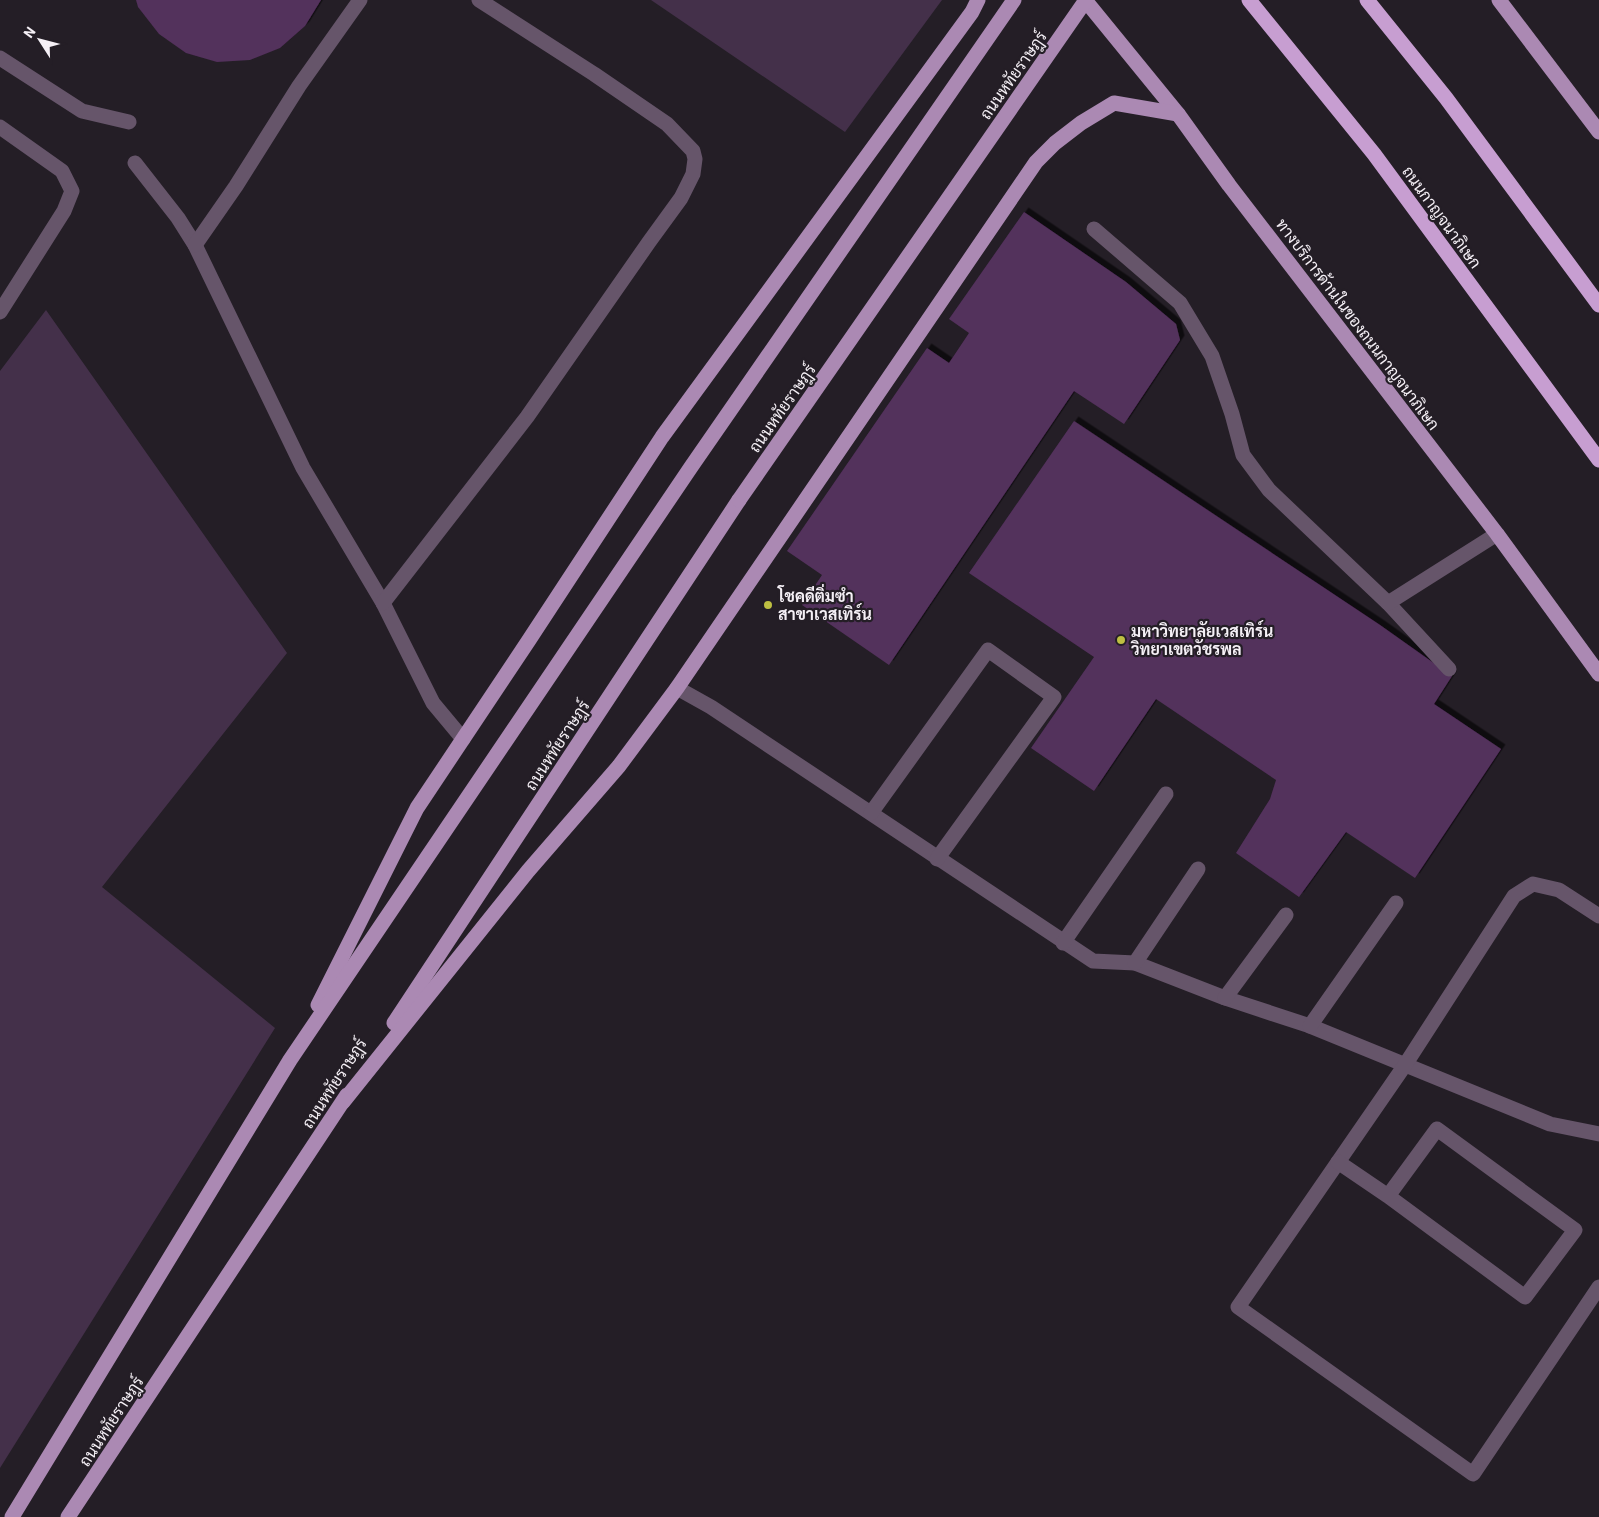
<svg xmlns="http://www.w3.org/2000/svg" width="1599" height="1517" font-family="Barlow,Sarabun,sans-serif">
<defs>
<filter id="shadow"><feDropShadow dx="4.5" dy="-4.5" stdDeviation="0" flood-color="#0009"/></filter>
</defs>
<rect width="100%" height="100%" fill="#241e26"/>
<g fill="#44304a">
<polygon points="651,0 942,0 845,132"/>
<polygon points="46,310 287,653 102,887 275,1028 0,1468 0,371"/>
</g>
<g fill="#53305c" filter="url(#shadow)">
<polygon points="136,0 321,0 305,26 280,48 250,60 217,62 186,53 159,34 138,7"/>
<polygon points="1024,212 1126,282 1176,324 1180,340 1124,424 1074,391 889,665 802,605 822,575 787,551 927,348 949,363 969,333 949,319"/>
<polygon points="1074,421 1380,625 1452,676 1434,704 1501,749 1415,878 1346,832 1299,897 1236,853 1270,799 1276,780 1156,699 1094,791 1031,748 1094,657 969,573"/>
</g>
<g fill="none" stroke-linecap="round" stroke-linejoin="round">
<g stroke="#66556a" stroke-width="15">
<polyline points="0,58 82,111 129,122"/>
<polyline points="0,127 62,171 72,191 64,211 0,312"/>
<polyline points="135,163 178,218 195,245 303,468 383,603 433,703 463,739"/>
<polyline points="1094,229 1180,303 1212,356 1232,414 1243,455 1269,490 1388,603 1449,669"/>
<polyline points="195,245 236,186 299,86 360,0"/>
<polyline points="383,603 527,417 649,242 681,198 693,174 695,159 693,151 667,124 594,74 479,0"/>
<polyline points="1388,603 1497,534"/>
<polyline points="677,688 711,707 1093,961 1135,963 1225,998 1310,1026 1550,1124 1599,1134"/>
<polyline points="871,813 988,650 1054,697 937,859"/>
<polyline points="1599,916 1559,890 1533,884 1514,896 1405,1065 1238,1307 1473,1474 1599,1287"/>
<polyline points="1063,943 1166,794"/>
<polyline points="1135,963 1198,869"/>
<polyline points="1225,998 1286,915"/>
<polyline points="1310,1026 1396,903"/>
<polyline points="1338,1162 1388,1196 1525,1297 1575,1230 1437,1129 1388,1196"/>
</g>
<g stroke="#ab89b3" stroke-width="15">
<polyline points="1085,0 1178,114 1229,185 1497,534 1599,674"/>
<polyline points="1499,0 1599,132"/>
<polyline points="318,1005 417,808 529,640 662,437 972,12 978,0"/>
<polyline points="394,1023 739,500"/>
<polyline points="343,1102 528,871 619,766 677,688 1036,162 1055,143 1081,123 1114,103 1178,114"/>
<polyline points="12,1517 290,1060 691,467 1014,0"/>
<polyline points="68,1517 347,1095"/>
</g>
<g stroke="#c79ed1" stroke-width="15">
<polyline points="1249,0 1374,154 1599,460"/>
<polyline points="1367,0 1446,98 1599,305"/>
</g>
<polyline stroke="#ab89b3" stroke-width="15" points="739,500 1086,0"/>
</g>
<g fill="#bebf42" stroke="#241e26" stroke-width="2">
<circle cx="768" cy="605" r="5"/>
<circle cx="1121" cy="640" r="5"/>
</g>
<g text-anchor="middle" stroke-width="4.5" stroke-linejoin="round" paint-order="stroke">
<g font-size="16" fill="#f5f0f6" stroke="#241e26">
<text transform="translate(1013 75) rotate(-55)" y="6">ถนนหทัยราษฎร์</text>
<text transform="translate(1442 217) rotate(54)" y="6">ถนนกาญจนาภิเษก</text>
<text transform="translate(1358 324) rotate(53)" y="6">ทางบริการด้านในของถนนกาญจนาภิเษก</text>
<text transform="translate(782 408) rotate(-55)" y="6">ถนนหทัยราษฎร์</text>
<text transform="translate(557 745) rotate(-57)" y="6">ถนนหทัยราษฎร์</text>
<text transform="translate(334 1083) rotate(-57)" y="6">ถนนหทัยราษฎร์</text>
<text transform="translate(111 1421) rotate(-57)" y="6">ถนนหทัยราษฎร์</text>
</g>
<g font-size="16" font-weight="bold" fill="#f5f0f6" stroke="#241e26" text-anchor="start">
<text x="778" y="602">โชคดีติ่มซำ<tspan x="778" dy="18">สาขาเวสเทิร์น</tspan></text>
<text x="1131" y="637">มหาวิทยาลัยเวสเทิร์น<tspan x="1131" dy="18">วิทยาเขตวัชรพล</tspan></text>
</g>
</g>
<g transform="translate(40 40) rotate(306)" stroke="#241e26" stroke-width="4" paint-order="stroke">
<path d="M0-4L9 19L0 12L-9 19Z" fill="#f5f0f6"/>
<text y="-8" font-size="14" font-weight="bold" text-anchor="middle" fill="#f5f0f6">N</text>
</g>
</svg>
